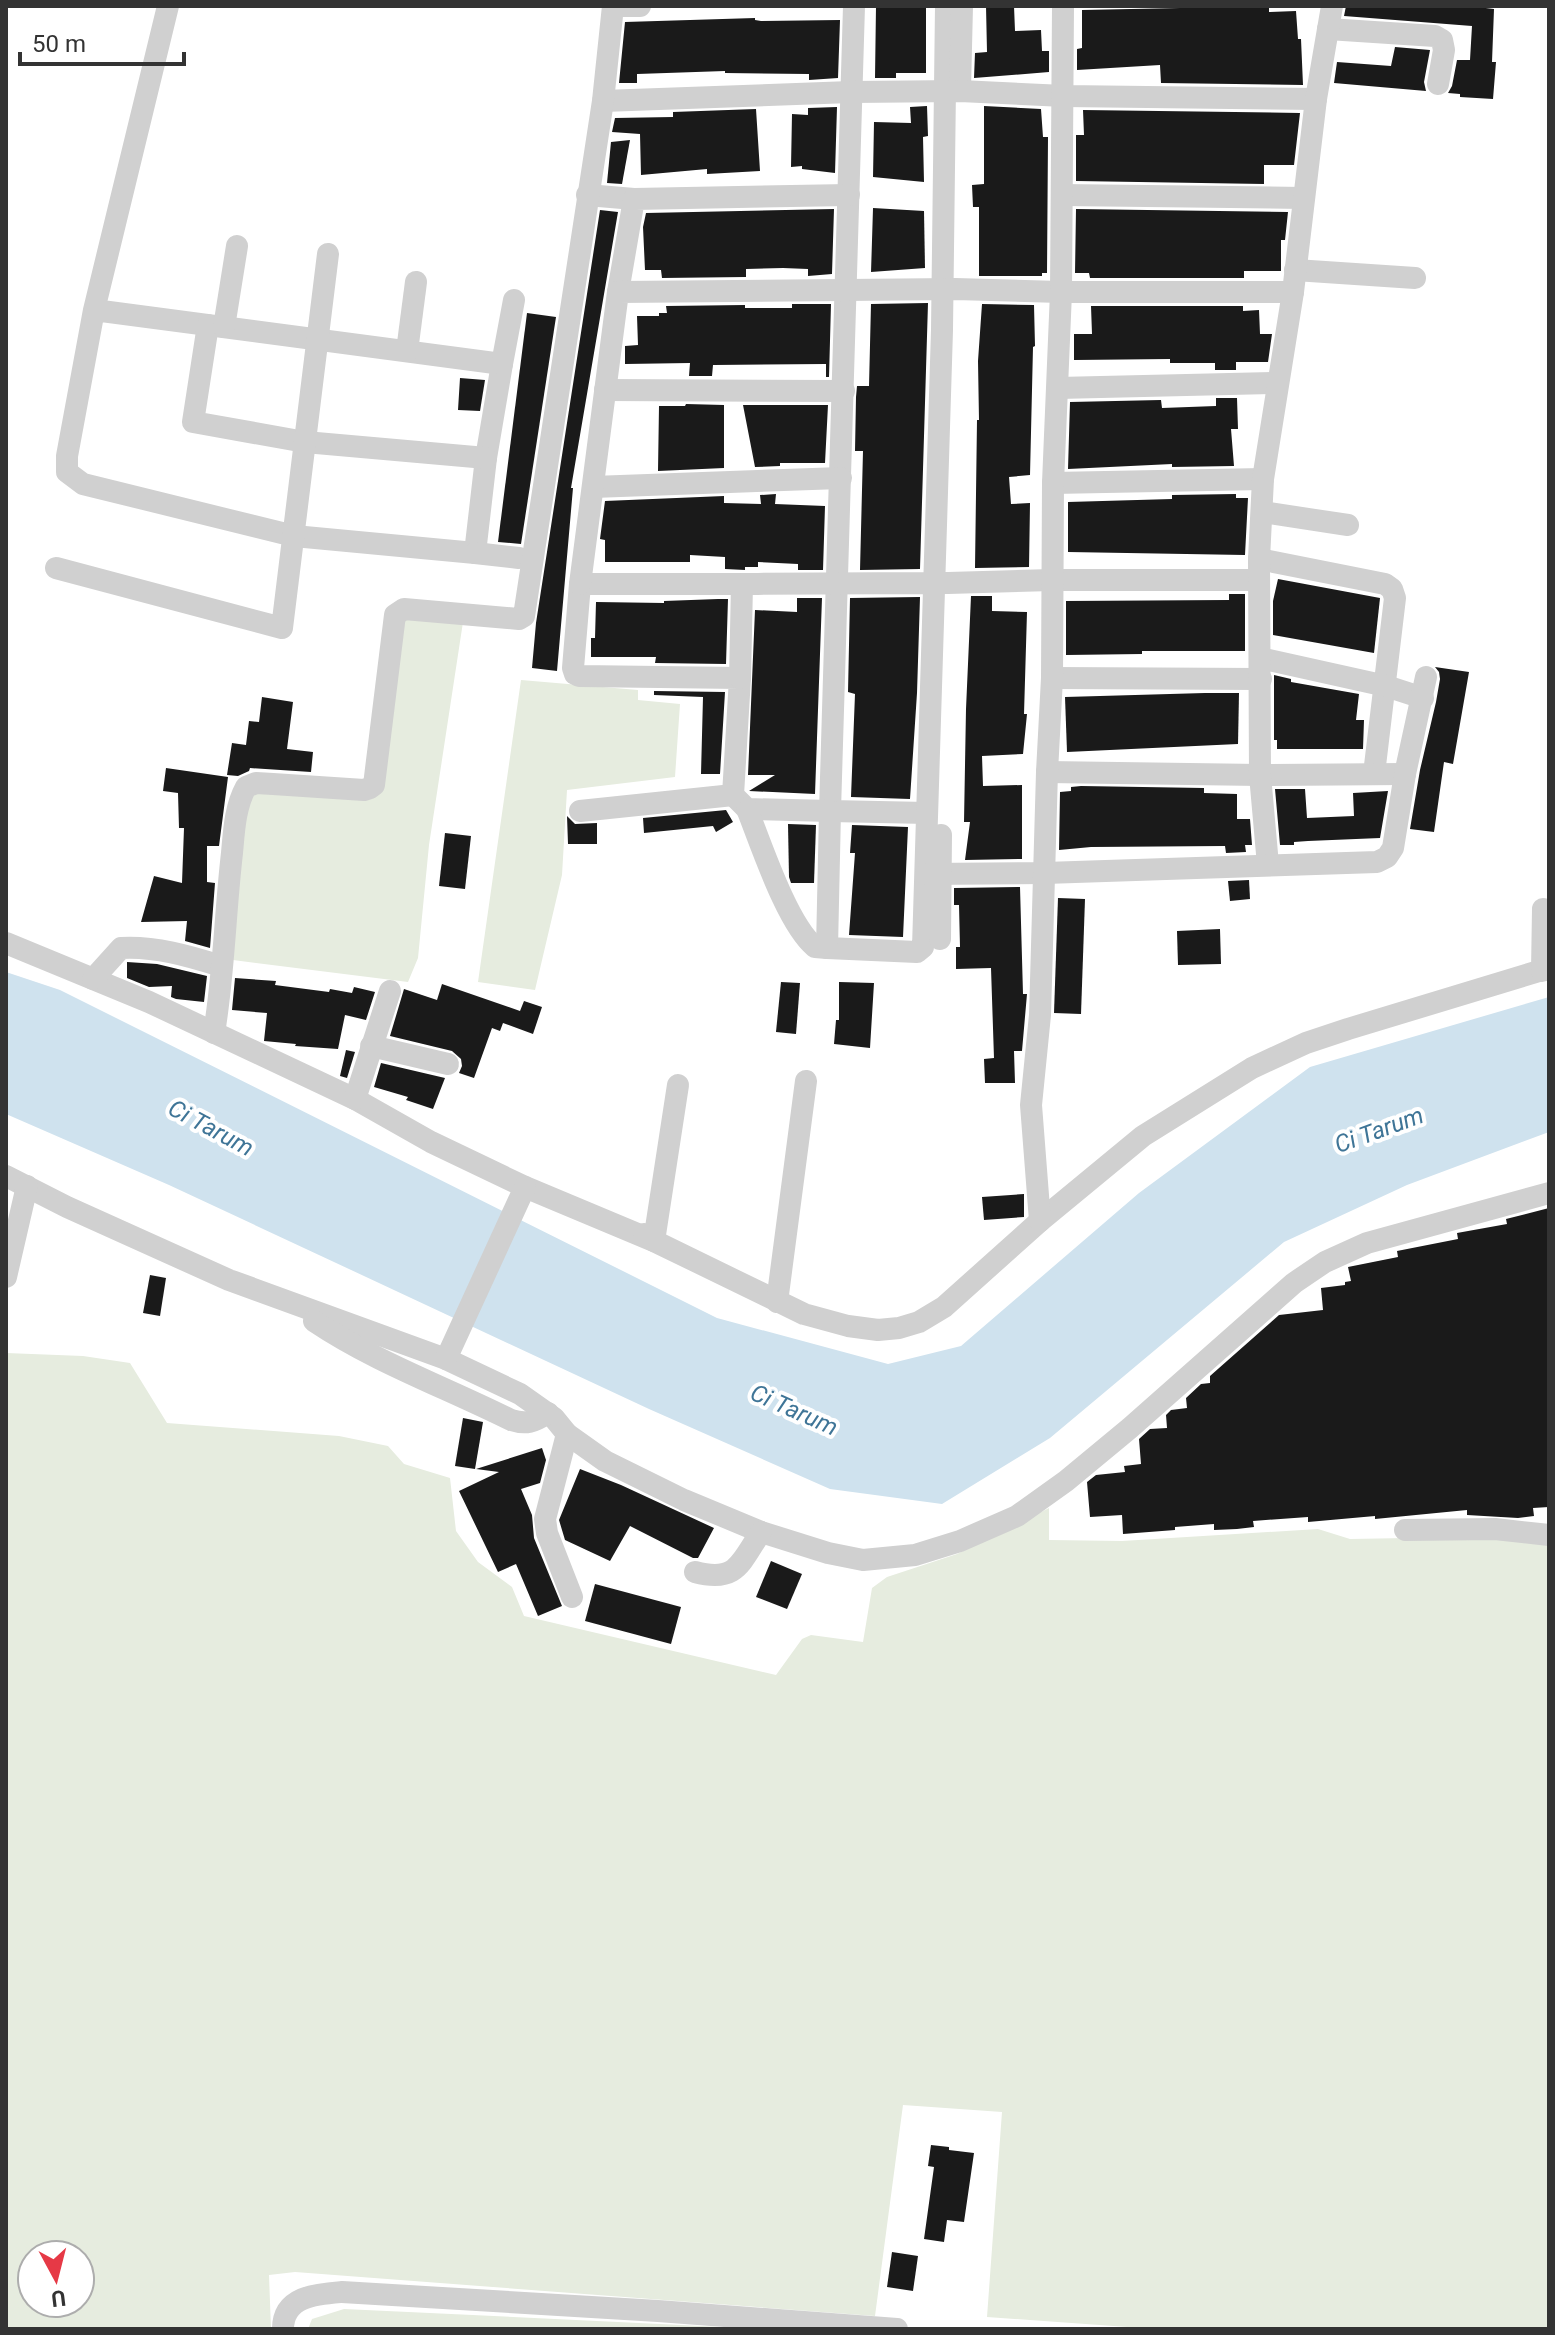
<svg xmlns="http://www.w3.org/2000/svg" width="1555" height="2335" font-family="Roboto,sans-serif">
<rect width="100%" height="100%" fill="#fff"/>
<g fill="#e6ecdf" fill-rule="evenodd">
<polygon points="403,616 463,622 429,845 418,958 408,982 233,960 239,853 250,790 376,793"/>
<polygon points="521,680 638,690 638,700 680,704 675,777 567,790 562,875 535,990 478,982"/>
<path d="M6,1353L83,1356L130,1363L167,1423L339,1436L388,1446L404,1464L450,1478L456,1531L478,1562L512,1587L524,1616L776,1675L802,1639L811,1635L863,1642L872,1588L887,1577L957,1554L1049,1508V1540L1122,1541L1318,1529L1350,1539L1520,1536L1549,1543V2329H1155L987,2317L1002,2112L903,2105L875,2316L295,2272L269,2275L271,2329H6ZM32,2255H80V2303H32Z"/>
<polygon points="344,2309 766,2329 308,2329 312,2319"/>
</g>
<polygon fill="#cfe2ee" points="6,972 60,990 717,1318 888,1364 961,1346 1139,1193 1310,1067 1549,997 1549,1132 1407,1185 1284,1242 1050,1438 942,1504 830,1489 649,1409 169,1185 6,1114"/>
<g fill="#1a1a1a">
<polygon points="876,6 926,6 926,73 896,73 896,78 875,78"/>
<polygon points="986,6 1014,6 1015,31 1041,30 1042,51 1049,51 1049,72 974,78 975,53 987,52"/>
<polygon points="1180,6 1269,6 1269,12 1296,11 1298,39 1301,39 1303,85 1161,83 1160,65 1077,70 1077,49 1082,48 1082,10 1180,8"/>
<polygon points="1346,6 1469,6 1494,9 1492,62 1496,62 1493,99 1460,97 1460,94 1448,93 1452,86 1457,60 1470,60 1472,26 1344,16"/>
<polygon points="755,18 755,20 761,21 840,20 838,78 809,80 809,74 725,73 725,71 637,74 637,83 619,83 625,22"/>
<polygon points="1395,47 1430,50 1424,82 1426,91 1334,83 1337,62 1391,66"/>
<polygon points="927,106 928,136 923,137 924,182 873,177 874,122 911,123 910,107"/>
<polygon points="984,106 1041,109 1043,137 1048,137 1047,273 1042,273 1042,276 979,276 979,207 973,207 972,185 984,184"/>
<polygon points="837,107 835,173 802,169 802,166 791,167 792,114 808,115 808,108"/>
<polygon points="756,109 760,171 707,174 707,169 641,175 640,134 612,132 615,118 673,117 673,112"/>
<polygon points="1083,110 1300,113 1294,165 1264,165 1264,184 1076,181 1076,135 1084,135"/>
<polygon points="630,140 622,184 607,183 611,142"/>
<polygon points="873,208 924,211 925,268 871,272"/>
<polygon points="834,209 832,274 808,276 808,269 783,268 746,269 746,277 662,278 661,270 645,270 643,227 646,213"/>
<polygon points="1076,209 1288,212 1285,240 1281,240 1281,271 1244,271 1244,278 1090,278 1089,273 1075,273"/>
<polygon points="600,210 618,212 571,488 573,488 557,671 532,668 536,623"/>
<polygon points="928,303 920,569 860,570 863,451 855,451 856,397 857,386 869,386 871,304"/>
<polygon points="792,304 831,304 829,377 826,377 826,364 713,365 712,376 689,376 690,363 625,364 625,346 638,345 637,316 659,316 659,313 667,313 666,306 745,305 745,308 792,308"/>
<polygon points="982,304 1034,305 1035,346 1033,347 1030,475 1009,477 1011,504 1030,503 1029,567 975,568 977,420 979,420 978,361"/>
<polygon points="1091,306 1243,306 1243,311 1259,310 1260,334 1272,334 1268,362 1236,362 1236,370 1215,370 1215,363 1170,363 1170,359 1074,360 1074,334 1092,334"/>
<polygon points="527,313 556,317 521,544 498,542"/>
<polygon points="460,378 485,380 480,411 458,410"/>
<polygon points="1216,398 1237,398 1238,429 1231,429 1234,466 1172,467 1172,464 1068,469 1070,402 1161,400 1162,408 1216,406"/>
<polygon points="686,404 724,405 724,468 658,471 659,406 685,406"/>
<polygon points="743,405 828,405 825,463 780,463 780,466 755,467"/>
<polygon points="776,494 775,504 825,506 823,570 798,570 798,564 758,562 758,567 745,567 745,570 725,569 725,557 690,555 690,562 605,562 605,540 600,539 605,501 724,496 724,503 761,504 760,495"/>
<polygon points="1236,494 1236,498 1248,498 1245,555 1068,552 1068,502 1172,499 1172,495"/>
<polygon points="1278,579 1380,598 1374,653 1273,635 1273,601"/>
<polygon points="1229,594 1245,594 1245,651 1142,651 1142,654 1066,655 1066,601 1229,600"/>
<polygon points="971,596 992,596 992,611 1027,612 1024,714 1027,714 1023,754 982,756 983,786 1022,785 1022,859 965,860 970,822 964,822 966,709"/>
<polygon points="920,597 917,693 910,799 851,797 855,694 848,692 850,598"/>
<polygon points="797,598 822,598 815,794 749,791 775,775 748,775 755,610 797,612"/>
<polygon points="718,599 728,599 726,664 655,663 656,657 591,657 591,638 595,638 596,602 664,603 664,601"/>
<polygon points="1435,667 1469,672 1453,764 1444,762 1434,832 1410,829 1420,770 1436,702 1440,679 1439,672"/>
<polygon points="1274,675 1291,679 1291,682 1359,694 1356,720 1364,720 1363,749 1277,749 1277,740 1274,740"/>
<polygon points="654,691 725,692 720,774 701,774 703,697 654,695"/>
<polygon points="1205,693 1239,693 1238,744 1067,752 1065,697"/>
<polygon points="262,697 293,702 287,749 313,752 311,772 250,768 249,771 238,776 227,775 232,743 246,745 249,721 259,722"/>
<polygon points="166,768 228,777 219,846 207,846 207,882 215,883 210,948 185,941 187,921 141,922 154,876 182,883 184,828 179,828 178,793 163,791"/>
<polygon points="1081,786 1204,788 1204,793 1237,794 1237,819 1250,819 1252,845 1245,845 1246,852 1226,853 1225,846 1091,847 1059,850 1060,792 1071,791 1071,787"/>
<polygon points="1275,789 1305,789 1307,818 1354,816 1353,793 1388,791 1380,838 1308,841 1294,842 1294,845 1280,845"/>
<polygon points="726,810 733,822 716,832 713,826 644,833 643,818"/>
<polygon points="567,816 575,824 597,823 597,844 568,844"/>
<polygon points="788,824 816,825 814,883 791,883 789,877"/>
<polygon points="852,825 908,827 903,937 849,935 855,853 850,853"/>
<polygon points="445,833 471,836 465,889 439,886"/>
<polygon points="1249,880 1250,899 1230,901 1228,881"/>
<polygon points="1020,887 1023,994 1027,994 1022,1051 1014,1051 1015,1083 985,1083 984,1059 994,1058 991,968 956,969 956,947 960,947 959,905 954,905 954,888"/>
<polygon points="1058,898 1085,899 1081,1014 1054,1013"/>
<polygon points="1220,929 1221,964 1178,965 1177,931"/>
<polygon points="127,962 157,964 207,976 204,1002 176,999 171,997 172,986 149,987 127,978"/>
<polygon points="235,978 276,981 275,985 329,992 330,989 352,993 354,987 375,992 366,1020 345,1015 338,1049 295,1046 296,1044 264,1041 267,1013 232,1010"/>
<polygon points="781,982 800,983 796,1034 776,1032"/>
<polygon points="839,982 874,983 870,1048 834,1044 836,1020 839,1020"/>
<polygon points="442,984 520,1011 524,1001 542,1007 533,1034 503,1023 500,1031 492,1028 474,1078 459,1073 462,1066 461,1059 452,1051 390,1036 404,989 437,1000"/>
<polygon points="346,1050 355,1052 347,1078 340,1076"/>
<polygon points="381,1063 445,1078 433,1109 406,1100 408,1097 374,1087"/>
<polygon points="1024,1194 1024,1217 984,1220 982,1197"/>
<polygon points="1549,1208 1549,1507 1533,1508 1534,1516 1518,1518 1467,1515 1467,1510 1375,1519 1375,1516 1308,1522 1308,1517 1253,1521 1254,1527 1237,1529 1214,1530 1214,1524 1175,1527 1175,1530 1123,1534 1122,1515 1090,1517 1087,1482 1096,1475 1125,1472 1124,1466 1141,1464 1139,1439 1150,1429 1167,1428 1166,1415 1171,1410 1187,1408 1186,1398 1201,1384 1210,1383 1210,1376 1279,1315 1323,1310 1321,1288 1345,1285 1345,1282 1351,1281 1348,1267 1398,1257 1397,1251 1458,1239 1457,1233 1507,1224 1506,1219"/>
<polygon points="150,1275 166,1278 160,1316 143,1313"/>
<polygon points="463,1418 483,1422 475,1469 455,1466"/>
<polygon points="542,1448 546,1460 540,1483 521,1489 532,1515 534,1538 562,1606 538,1616 516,1564 498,1572 459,1491 499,1472 476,1469"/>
<polygon points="580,1469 621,1485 714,1528 698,1558 693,1558 630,1526 610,1561 565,1540 559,1520"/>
<polygon points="771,1561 802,1574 787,1609 756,1597"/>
<polygon points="595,1584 681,1607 671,1644 585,1621"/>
<polygon points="931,2145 949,2147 949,2150 974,2153 964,2222 947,2220 944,2242 924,2239 934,2167 928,2166"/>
<polygon points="892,2252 918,2256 913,2291 887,2287"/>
</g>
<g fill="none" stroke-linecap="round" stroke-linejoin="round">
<g stroke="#d0d0d0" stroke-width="22">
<polyline points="613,6 640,6"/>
<polyline points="854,6 830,811 927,813"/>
<path d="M946,6L942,330L923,947L917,952L827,948L830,811L747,809L733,795L740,678L579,676L575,674L573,668L580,584C699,584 817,584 936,583H948L1052,580H1259"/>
<polyline points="1328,29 1435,36 1442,40 1444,50 1438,84"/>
<polyline points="960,89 962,6"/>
<polyline points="603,101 851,92 960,91 1064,96 1316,99"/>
<polyline points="587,195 634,199"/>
<polyline points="1062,195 1303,198"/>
<polyline points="1295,270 1415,278"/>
<polyline points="618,292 634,199 849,195"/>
<polyline points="94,310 502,364 486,458 475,553 294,536 83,484 67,472 67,456 94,310 168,6"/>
<polyline points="208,325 193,422 305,442 486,458"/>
<polyline points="224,327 237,246"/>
<polyline points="407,351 416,282"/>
<polyline points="502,364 514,300"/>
<polyline points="1058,388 1277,383"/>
<polyline points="605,390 844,391"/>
<polyline points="1053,483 1263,479"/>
<polyline points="593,487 841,478"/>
<polyline points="1262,512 1348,525"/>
<polyline points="475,553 519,558"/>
<polyline points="1259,559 1385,584 1392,589 1395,598 1374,774"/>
<polyline points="56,568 282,628 328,254"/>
<polyline points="580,584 618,292 955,289 1061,292 1293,292"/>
<polyline points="1260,658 1386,686 1423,698"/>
<polyline points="740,678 742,584"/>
<polyline points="1052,678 1261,679"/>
<polyline points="1047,772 1260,775 1405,774"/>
<path d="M747,809C761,844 787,924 815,947L827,948"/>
<polyline points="580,811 733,795"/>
<polyline points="1268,865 1260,775 1259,559 1263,479 1293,292 1316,99 1332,6"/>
<polyline points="926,874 1045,873 1377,862 1387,857 1393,848 1405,774 1426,677"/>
<polyline points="940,939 941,835"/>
<polyline points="6,943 149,1002 355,1099 431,1142 525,1187 654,1241 804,1314 848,1326 878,1330 899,1328 919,1322 944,1307 1040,1221 1143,1136 1252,1068 1306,1043 1348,1029 1549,968"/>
<polyline points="1542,971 1543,909"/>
<path d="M93,979L121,948C155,946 189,956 221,966"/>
<path d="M214,1033C224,974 225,913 232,853C234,831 235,807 246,787L256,783L273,784L364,790L370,788L374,785L395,615L404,609L519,619L524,616L603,101L613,6"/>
<polyline points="371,1046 448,1064"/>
<polyline points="355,1099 390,991"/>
<polyline points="6,1176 67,1207 229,1280 446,1359 520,1394 554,1418 567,1434 605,1461 684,1500 761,1532 828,1553 863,1560 915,1555 960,1541 1017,1516 1066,1481 1130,1428 1294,1283 1325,1262 1367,1243 1549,1193"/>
<polyline points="1040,1221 1031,1105 1040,1015 1047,772 1052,678 1053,483 1061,292 1063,6"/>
<polyline points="644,1234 654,1241 678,1085"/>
<polyline points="6,1277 27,1186"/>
<polyline points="777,1302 806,1081"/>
<path d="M314,1321C375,1362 445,1387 511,1420C526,1425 534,1422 548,1413"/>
<polyline points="446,1359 525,1187"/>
<polyline points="567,1434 545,1519 547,1533 572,1597"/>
<polyline points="1405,1530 1495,1529 1549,1535"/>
<path d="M695,1572C737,1583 740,1563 761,1532"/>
<path d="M283,2329C283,2296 317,2294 342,2292L658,2311L897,2329"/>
</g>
</g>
<g text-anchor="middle" stroke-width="8" stroke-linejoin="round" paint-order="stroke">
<g font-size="24" font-style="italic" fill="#3f7597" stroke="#fff">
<text transform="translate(211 1128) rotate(28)" y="8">Ci Tarum</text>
<text transform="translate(1379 1130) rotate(-20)" y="8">Ci Tarum</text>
<text transform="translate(794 1410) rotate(24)" y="8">Ci Tarum</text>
</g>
</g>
<rect width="1555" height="2335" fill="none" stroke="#333333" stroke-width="16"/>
<g transform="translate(56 2279) rotate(173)"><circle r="38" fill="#ffffff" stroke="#adadad" stroke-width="2"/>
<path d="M0-6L14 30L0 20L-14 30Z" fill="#e63946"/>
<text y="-12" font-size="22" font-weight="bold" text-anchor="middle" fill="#333333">U</text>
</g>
<path d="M20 52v12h164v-12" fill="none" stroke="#333333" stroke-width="4"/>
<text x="32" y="52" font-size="24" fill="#333333" stroke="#ffffff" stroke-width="6" paint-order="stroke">50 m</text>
</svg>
